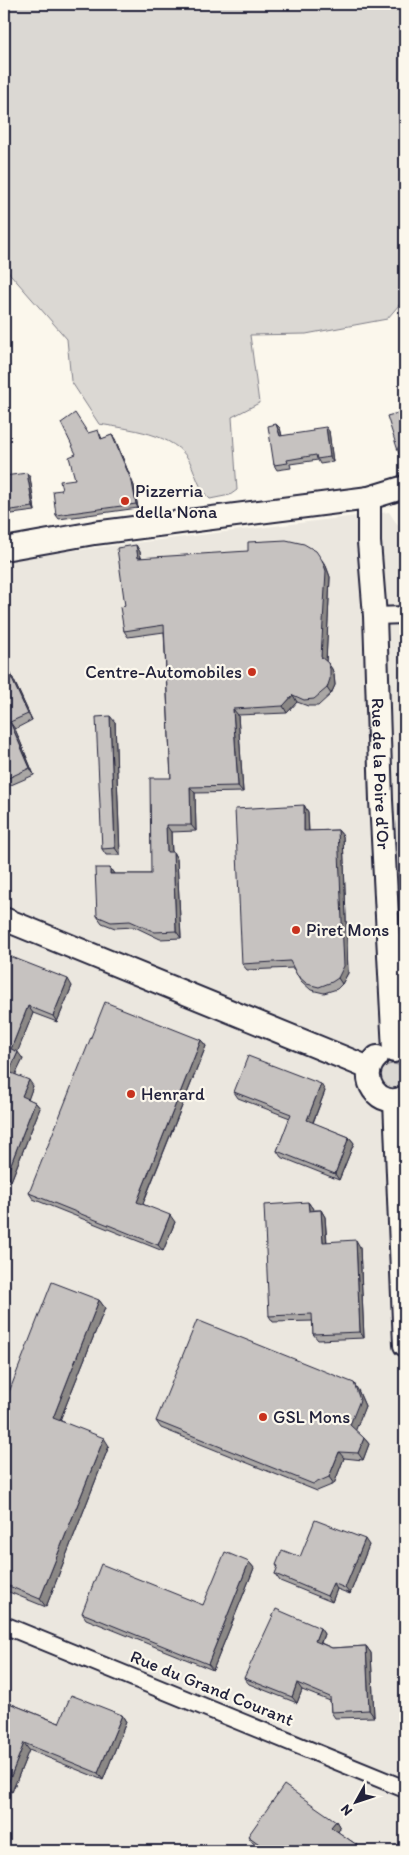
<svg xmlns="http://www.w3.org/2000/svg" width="409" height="1855" font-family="Itim,sans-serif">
<rect width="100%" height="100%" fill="#fbf7ec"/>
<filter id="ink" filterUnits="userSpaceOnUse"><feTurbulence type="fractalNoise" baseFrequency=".02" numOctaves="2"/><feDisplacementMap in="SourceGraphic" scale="10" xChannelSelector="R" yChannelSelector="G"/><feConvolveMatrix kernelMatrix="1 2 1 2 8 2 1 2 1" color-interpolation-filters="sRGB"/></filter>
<g filter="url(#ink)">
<polygon fill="#ebe7df" points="389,512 405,536 405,1851 4,1851 4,559"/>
<g fill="#dbd8d3" stroke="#7e7d87">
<path d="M4,4H405V242L400,247L405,298L387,319L306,334L250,335L259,403L232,417L237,490L230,495L210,499C199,490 196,474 190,462C175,433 128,429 99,424L71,381L67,339L4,267Z"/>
<circle cx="393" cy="1077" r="13"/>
</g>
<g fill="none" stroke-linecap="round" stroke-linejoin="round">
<defs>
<g id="street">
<polyline points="375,616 405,615"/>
<polyline points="4,1625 405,1789"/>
</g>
<g id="secondary">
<path id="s1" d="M369,498V542L375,616L381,800L394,1051"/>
<polyline points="4,549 94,533 369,498 405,487"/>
<polyline points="4,919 369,1068"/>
<path d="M377,1057C356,1077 379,1111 405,1097"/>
<polyline points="395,1101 405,1345"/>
</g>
</defs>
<use href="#street" stroke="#22223b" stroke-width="20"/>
<use href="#secondary" stroke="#22223b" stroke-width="26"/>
<use href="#street" stroke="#fbf7ec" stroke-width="16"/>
<use href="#secondary" stroke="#fbf7ec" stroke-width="22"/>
</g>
<g fill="#aaa7a5" stroke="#22223b">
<polygon points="405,411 405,457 402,458 399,454"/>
<polygon points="276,424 280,428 282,436 329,431 333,462 320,464 318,460 290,464 291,468 277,470 274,465"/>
<polygon points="100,434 102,439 112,435 115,439 134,486 138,508 59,519 56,515 62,490 75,479 76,454"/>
<polygon points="4,476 30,477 35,511 4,515"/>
<polygon points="136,545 140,552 141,558 326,566 330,577 326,661 332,669 334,675 335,685 331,694 318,706 308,706 297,702 287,713 238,715 243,792 195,793 196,831 171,832 172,852 173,852 177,859 181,938 160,939 135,927 115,928 102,923 97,916 110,868 114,874 151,874 171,778 164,632 128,637 124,631 125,606"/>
<polygon points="4,659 32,720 15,729 34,775 4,788"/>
<polygon points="115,722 120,855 106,855 102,849"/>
<polygon points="304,805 308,812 309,831 338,830 343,836 348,973 342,984 337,989 324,993 311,990 301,981 293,968 247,970 242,964"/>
<polygon points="4,954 72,986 57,1022 33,1013 17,1052 23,1059 15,1074 33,1086 28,1099 35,1102 40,1108 11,1181 4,1178"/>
<polygon points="201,1040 206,1046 143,1204 175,1222 163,1251 33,1199 29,1193"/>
<polygon points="325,1091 313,1123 349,1137 354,1143 339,1180 281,1157 277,1151 290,1118 238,1098 234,1092"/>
<polygon points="308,1202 313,1209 313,1210 321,1210 325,1217 327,1242 360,1247 364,1338 318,1340 313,1334 313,1321 273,1322 269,1316"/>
<polygon points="99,1300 105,1308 60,1420 109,1446 46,1607 4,1590 4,1405"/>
<polygon points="358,1390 365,1406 355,1430 364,1438 369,1444 363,1460 344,1458 334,1484 317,1491 161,1428 156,1421"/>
<polygon points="369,1545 350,1594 337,1589 332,1602 280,1581 275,1574 278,1568 276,1565 300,1557"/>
<polygon points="249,1562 254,1568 213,1670 86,1619 82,1613 203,1605"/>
<polygon points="320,1628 324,1634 321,1643 332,1648 366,1646 371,1653 374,1717 335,1718 331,1712 330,1701 302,1690 297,1703 249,1684 244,1678"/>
<polygon points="4,1701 59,1723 122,1715 126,1722 103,1780 29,1750 12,1792 4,1789"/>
<polygon points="336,1821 340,1828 338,1832 357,1845 361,1851 264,1851 253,1843 248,1836"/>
</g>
<g fill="#8b8886" stroke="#22223b">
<polygon points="276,424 280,428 283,441 280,436"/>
<polygon points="326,427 329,431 333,462 330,457"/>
<polygon points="112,435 115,439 134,486 138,508 136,504"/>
<polygon points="27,473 30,477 35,511 33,507"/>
<polygon points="136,545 140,552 142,564 138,558"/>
<polygon points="322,560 326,566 330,577 326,663 321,657"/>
<polygon points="4,659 32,720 28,714 4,662"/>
<polygon points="328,663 332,669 334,675 335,685 331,694 327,688"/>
<polygon points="293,695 297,702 287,713 283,706"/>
<polygon points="233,709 238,715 243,792 238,786"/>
<polygon points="110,716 115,722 120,855 115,848"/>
<polygon points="10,722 15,729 34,775 30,768"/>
<polygon points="190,787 195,793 196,831 191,825"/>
<polygon points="304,805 308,812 309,838 304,831"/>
<polygon points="166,825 171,832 172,859 167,852"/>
<polygon points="338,830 343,836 348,973 342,984 338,978"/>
<polygon points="173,852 177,859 181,938 176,931"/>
<polygon points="110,868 114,874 110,874"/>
<polygon points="68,979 72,986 57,1022 53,1016"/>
<polygon points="28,1006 33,1013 16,1056 11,1049"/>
<polygon points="201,1040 206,1046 141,1208 137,1202"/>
<polygon points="18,1052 23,1059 14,1078 9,1072"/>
<polygon points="29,1080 33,1086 27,1103 22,1096"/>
<polygon points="321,1084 325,1091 311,1127 307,1120"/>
<polygon points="35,1102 40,1108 11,1181 7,1174"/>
<polygon points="349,1137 354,1143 339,1180 335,1174"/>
<polygon points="308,1202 313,1209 313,1217 309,1211"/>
<polygon points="321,1210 325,1217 327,1249 323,1242"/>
<polygon points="170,1215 175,1222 163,1251 158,1245"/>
<polygon points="356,1240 360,1247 364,1338 360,1332"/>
<polygon points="99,1300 105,1308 58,1425 53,1418"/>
<polygon points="354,1383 358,1390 365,1406 355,1432 350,1425"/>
<polygon points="104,1438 109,1446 46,1607 40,1599"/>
<polygon points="364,1438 369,1444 363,1460 358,1453"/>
<polygon points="339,1452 344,1458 334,1484 329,1477"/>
<polygon points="365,1539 369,1545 350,1594 345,1588"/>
<polygon points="249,1562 254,1568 213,1670 208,1664"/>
<polygon points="333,1583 337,1589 332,1602 327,1596"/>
<polygon points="320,1628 324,1634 319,1647 315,1641"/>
<polygon points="366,1646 371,1653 374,1717 369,1710"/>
<polygon points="297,1683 302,1690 297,1703 292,1697"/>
<polygon points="122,1715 126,1722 103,1780 98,1773"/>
<polygon points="24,1743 29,1750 12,1792 7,1786"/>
<polygon points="336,1821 340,1828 336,1834 331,1827"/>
<polygon points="357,1845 361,1851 358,1851"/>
</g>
<g fill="#c6c2c0" stroke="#22223b">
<polygon points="405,411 405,452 399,454 387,416"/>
<polygon points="75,413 88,433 98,430 101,439 112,435 132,482 136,504 56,515 53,491 62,490 60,481 75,479 69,457 76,454 61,423"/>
<polygon points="276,424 280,436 313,431 312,429 326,427 330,457 317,459 316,455 287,460 288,463 274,465 268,426"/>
<polygon points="27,473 33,507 4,511 4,476"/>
<polygon points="286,540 304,544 316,551 322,560 326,571 321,657 328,663 330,669 330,679 327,688 314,699 304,700 293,695 283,706 233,709 238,786 190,787 191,825 166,825 167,852 173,852 176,931 155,932 130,921 111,922 97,916 95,868 110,868 110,874 151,874 150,778 171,778 164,625 124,631 120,607 125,606 117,548 136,545 138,558 248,551 248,542"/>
<polygon points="4,662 28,714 10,722 30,768 4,780"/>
<polygon points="110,716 115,848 102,849 96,717"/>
<polygon points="304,805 304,831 338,830 344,966 338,978 332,982 319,987 307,984 297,975 290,961 242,964 235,809"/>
<polygon points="4,954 68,979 53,1016 28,1006 11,1049 18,1052 9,1072 29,1080 22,1096 35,1102 7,1174 4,1173"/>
<polygon points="105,1002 201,1040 137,1202 170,1215 158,1245 29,1193"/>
<polygon points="248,1056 321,1084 307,1120 349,1137 335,1174 277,1151 291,1114 234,1092"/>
<polygon points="308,1202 309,1211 321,1210 323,1242 356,1240 360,1332 313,1334 312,1314 269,1316 264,1205"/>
<polygon points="52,1282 99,1300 53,1418 104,1438 40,1599 4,1584 4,1405"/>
<polygon points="197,1320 354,1383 360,1400 350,1425 364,1438 358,1453 339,1452 329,1477 313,1484 156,1421"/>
<polygon points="315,1520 365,1539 345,1588 333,1583 327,1596 275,1574 278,1566 276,1565 282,1550 300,1557"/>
<polygon points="225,1552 249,1562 208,1664 82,1613 101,1564 203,1605"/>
<polygon points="276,1609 320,1628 315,1641 332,1648 366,1646 369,1710 331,1712 330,1697 297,1683 292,1697 244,1678"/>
<polygon points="71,1695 122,1715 98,1773 24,1743 7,1786 4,1785 4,1701 59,1723"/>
<polygon points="284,1785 336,1821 331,1827 357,1845 358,1851 269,1851 248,1836"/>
</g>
</g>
<g fill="#c8321e" stroke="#fbf7ec" stroke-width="2">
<circle cx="125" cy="501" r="5"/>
<circle cx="252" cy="672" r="5"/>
<circle cx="296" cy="930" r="5"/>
<circle cx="131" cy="1094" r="5"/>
<circle cx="263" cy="1417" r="5"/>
</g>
<g text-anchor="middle" stroke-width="4.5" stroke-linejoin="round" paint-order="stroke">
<g font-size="18" fill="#22223b" stroke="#fbf7ec" text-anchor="start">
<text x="135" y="497">Pizzerria<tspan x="135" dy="21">della Nona</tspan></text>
<text x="242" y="678" text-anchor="end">Centre-Automobiles</text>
<text x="306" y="936">Piret Mons</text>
<text x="141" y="1100">Henrard</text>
<text x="273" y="1423">GSL Mons</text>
</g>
<g font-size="18" fill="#22223b" stroke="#fbf7ec">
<text dy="6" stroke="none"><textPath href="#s1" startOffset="276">Rue de la Poire d'Or</textPath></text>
<text transform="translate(212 1688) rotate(22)" y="6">Rue du Grand Courant</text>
</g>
</g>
<rect width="409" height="1855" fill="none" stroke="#fbf7ec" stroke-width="20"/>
<rect x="10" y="10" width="389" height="1835" fill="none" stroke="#22223b" stroke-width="2" filter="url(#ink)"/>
<g transform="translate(356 1802) rotate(230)" stroke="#fbf7ec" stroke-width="4" paint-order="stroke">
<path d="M0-4L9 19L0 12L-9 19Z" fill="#22223b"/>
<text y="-8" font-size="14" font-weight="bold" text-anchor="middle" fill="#22223b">N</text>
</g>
</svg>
